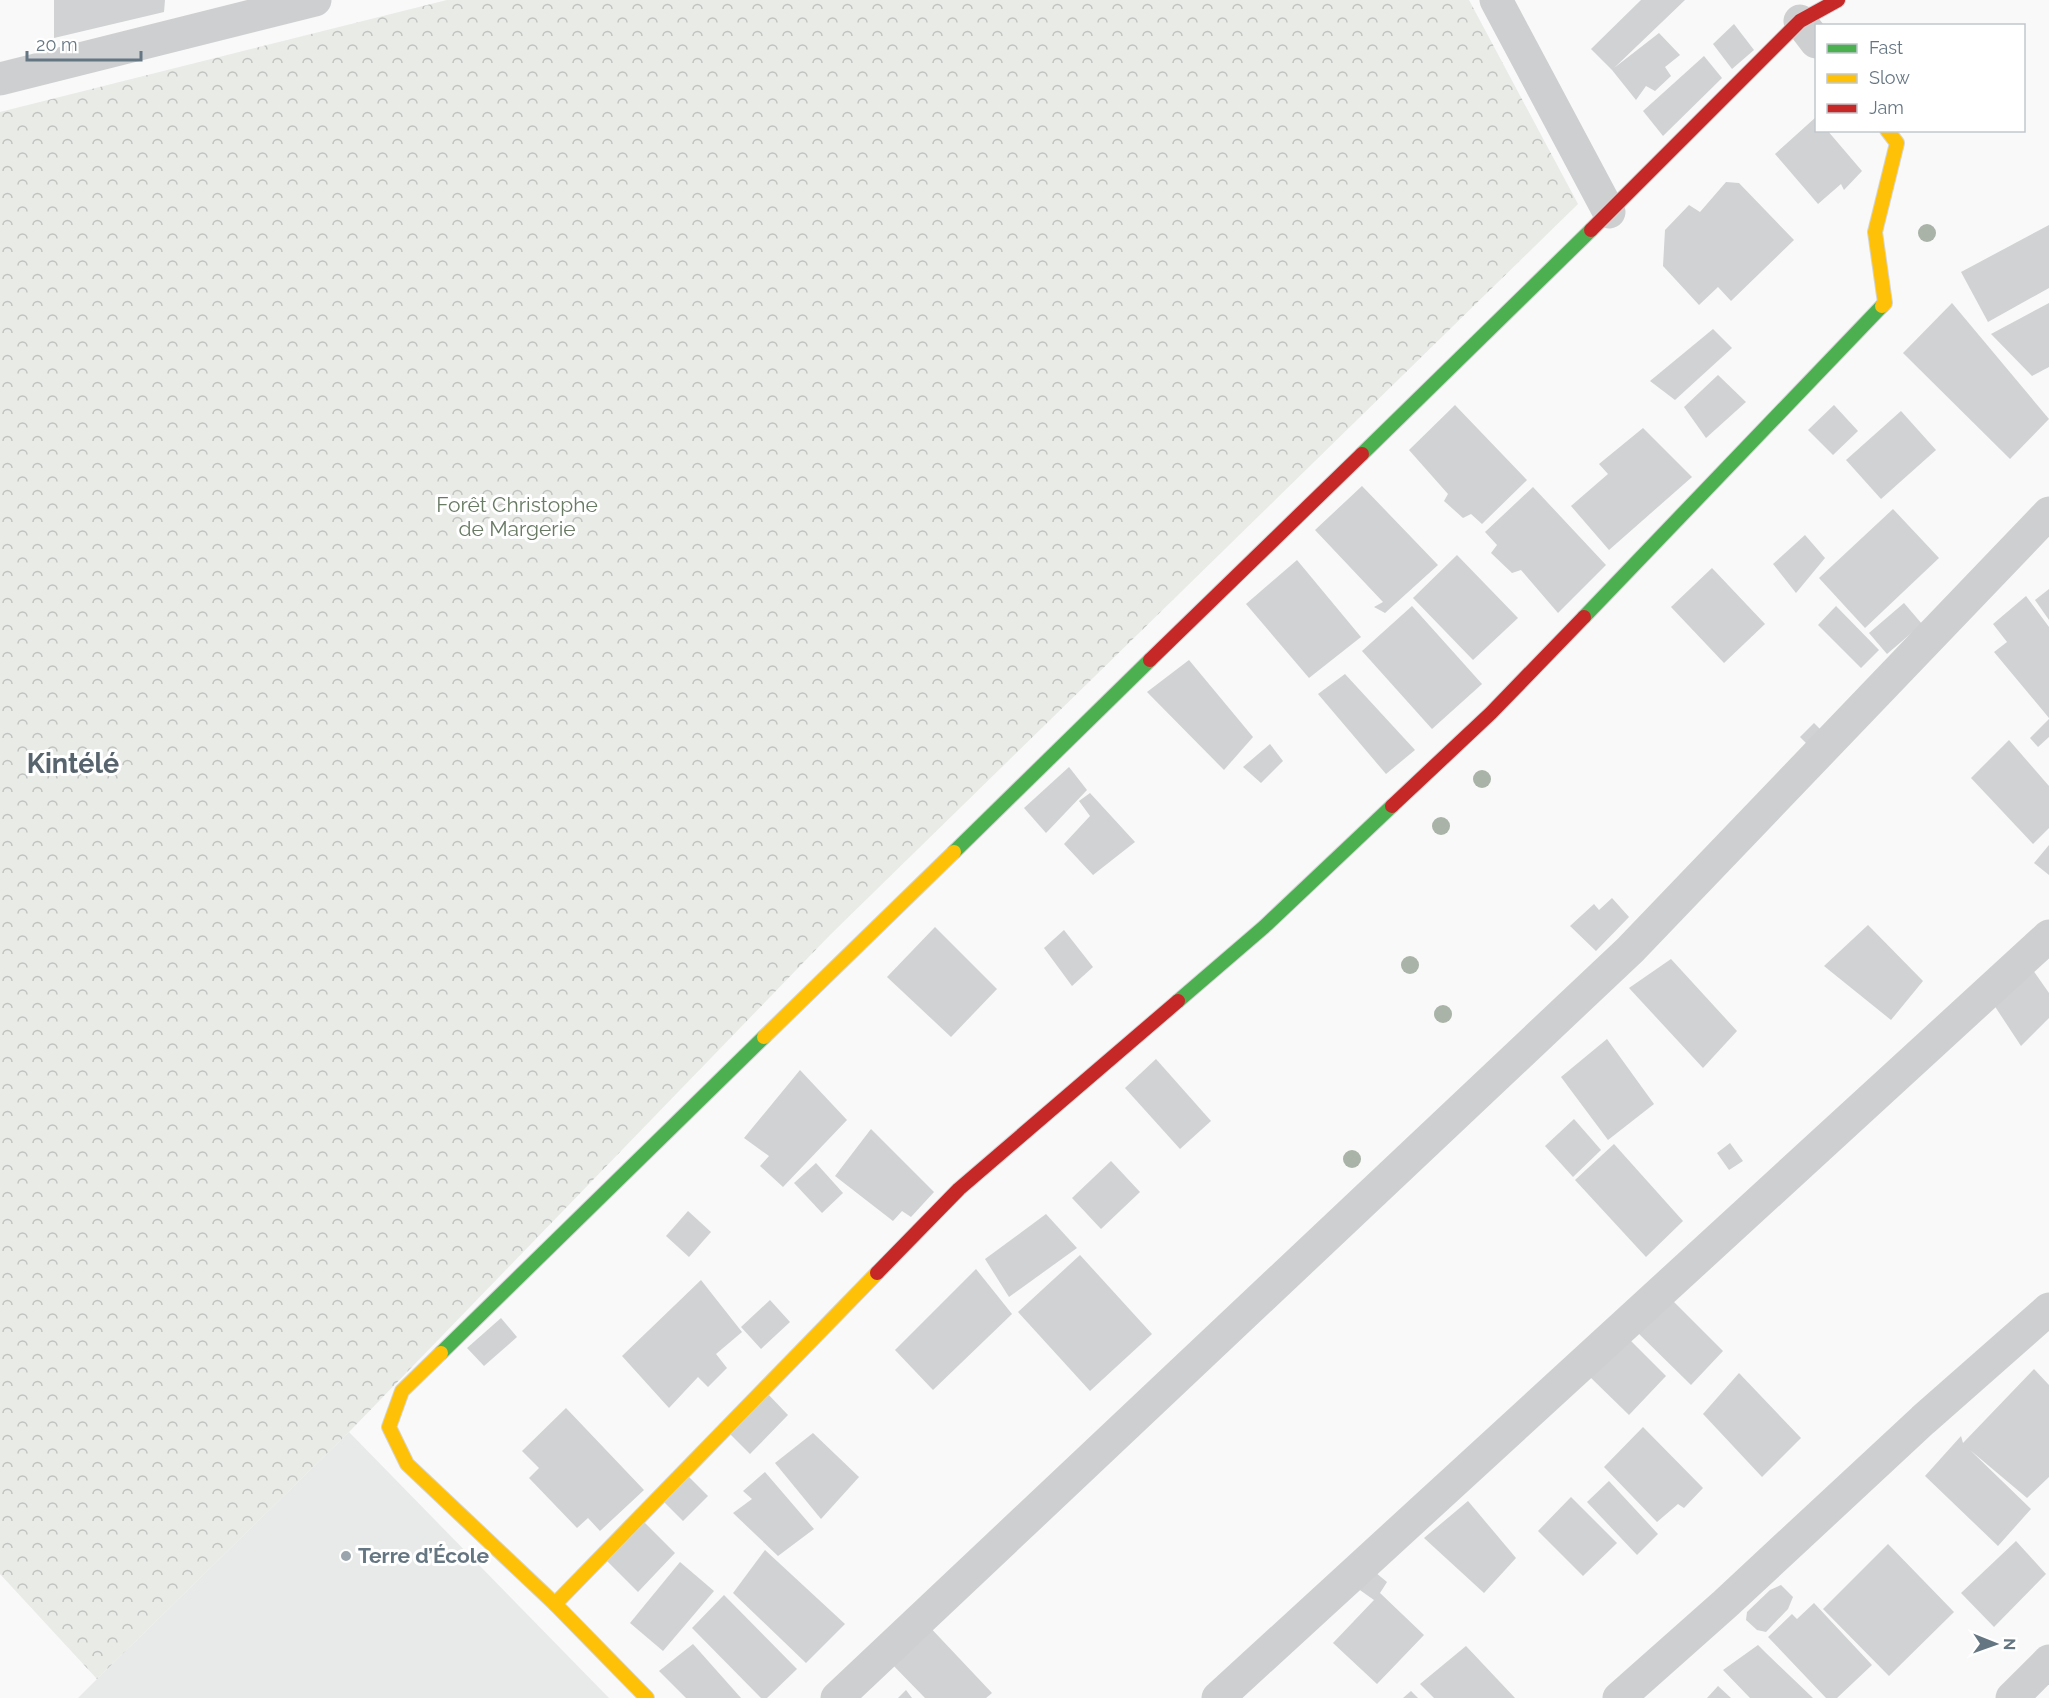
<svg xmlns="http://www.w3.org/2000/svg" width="2049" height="1698" font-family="Raleway,sans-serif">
<defs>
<pattern id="forest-crowns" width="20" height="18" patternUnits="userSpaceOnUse" patternTransform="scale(1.5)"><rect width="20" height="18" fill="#e8ebe6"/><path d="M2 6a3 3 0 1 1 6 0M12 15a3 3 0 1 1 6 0" fill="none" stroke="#c0c3c0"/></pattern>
</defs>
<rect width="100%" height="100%" fill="#f9f9f9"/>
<polygon fill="#e8e9e9" points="349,1432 609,1698 78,1698 97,1679"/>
<polygon fill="url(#forest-crowns)" points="447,0 1469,0 1578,204 830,935 349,1432 97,1679 0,1574 0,112"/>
<g fill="#d0d2d3">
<polygon points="54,0 165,0 164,12 54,38"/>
<polygon points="1641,0 1685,0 1614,68 1659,33 1680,55 1665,67 1671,76 1655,91 1646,86 1636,100 1612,70 1591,49"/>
<polygon points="1734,24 1754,50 1732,69 1713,44"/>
<polygon points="1704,56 1722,78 1663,136 1643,111"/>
<polygon points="1816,117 1816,130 1827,130 1862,171 1844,190 1841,184 1818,204 1775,154"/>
<polygon points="1726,182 1739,183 1794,240 1731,301 1718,287 1699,305 1663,266 1665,230 1689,205 1700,212"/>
<polygon points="2049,225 2049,288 1988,322 1961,272"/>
<polygon points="1952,303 2049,419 2010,459 1903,353"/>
<polygon points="2049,303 2049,367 2032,376 1991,334"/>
<polygon points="1713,329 1732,348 1675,400 1650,381"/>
<polygon points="1718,375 1746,402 1706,438 1684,407"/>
<polygon points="1455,405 1527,480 1482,524 1471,514 1463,518 1444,501 1448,494 1409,450"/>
<polygon points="1834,405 1858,431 1833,455 1808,430"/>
<polygon points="1901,411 1936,450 1881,499 1846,460"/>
<polygon points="1643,428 1692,477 1609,550 1571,506 1608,474 1599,464"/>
<polygon points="1362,486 1438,565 1385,613 1374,607 1383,602 1315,530"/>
<polygon points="1533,487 1606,565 1558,613 1521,570 1512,573 1491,553 1497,545 1485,532"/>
<polygon points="1893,509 1939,558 1865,628 1819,578"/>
<polygon points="1805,535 1825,558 1796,593 1773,564"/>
<polygon points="1457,555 1518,618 1473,660 1413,598"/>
<polygon points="1297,560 1361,637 1309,678 1246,604"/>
<polygon points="1712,568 1765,624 1724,663 1671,607"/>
<polygon points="2049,589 2049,620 2035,600"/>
<polygon points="2026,596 2049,627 2049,718 1994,652 2007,642 1993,624"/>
<polygon points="1904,603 1922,624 1887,654 1869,633"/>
<polygon points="1412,606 1482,684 1432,729 1362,651"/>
<polygon points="1836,606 1879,650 1861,668 1818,625"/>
<polygon points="1189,660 1253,737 1224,770 1147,692"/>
<polygon points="1345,674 1415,750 1386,774 1318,694"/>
<polygon points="2049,719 2049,737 2038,747 2030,738"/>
<polygon points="1814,723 1829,738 1816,753 1800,737"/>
<polygon points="2009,740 2049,786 2049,828 2033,844 1971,778"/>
<polygon points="1270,744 1283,761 1261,783 1243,767"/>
<polygon points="1069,767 1087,790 1046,833 1024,808"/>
<polygon points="1090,793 1135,842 1093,875 1064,844 1090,816 1079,801"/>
<polygon points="2049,845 2049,875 2034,863"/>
<polygon points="1612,898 1629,917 1596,951 1570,926 1594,904 1599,910"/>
<polygon points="1868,925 1923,981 1891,1020 1824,966"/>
<polygon points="935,927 997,989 951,1037 887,977"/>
<polygon points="1064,930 1093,967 1072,986 1044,948"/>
<polygon points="1671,959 1737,1031 1703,1068 1629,988"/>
<polygon points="2030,966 2049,993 2049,1018 2021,1046 1992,1002"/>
<polygon points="1607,1039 1654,1104 1608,1140 1561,1077"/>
<polygon points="1156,1059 1211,1121 1180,1149 1125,1088"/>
<polygon points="800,1070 847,1120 783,1187 760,1166 769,1156 744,1138"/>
<polygon points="1574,1119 1601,1150 1573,1177 1545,1146"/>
<polygon points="871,1129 934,1192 911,1217 902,1211 893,1221 835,1176"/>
<polygon points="1730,1143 1743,1161 1729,1170 1717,1153"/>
<polygon points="1614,1144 1683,1221 1646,1257 1575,1180"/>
<polygon points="1111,1161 1140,1192 1101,1229 1072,1198"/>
<polygon points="816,1163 843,1193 822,1213 794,1183"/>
<polygon points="688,1211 711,1232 689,1257 666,1236"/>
<polygon points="1046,1214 1077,1248 1009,1297 985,1259"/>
<polygon points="1080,1255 1152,1334 1090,1391 1018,1312"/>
<polygon points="976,1269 1012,1314 933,1390 895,1350"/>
<polygon points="701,1280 742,1332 716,1354 727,1368 708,1387 698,1377 669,1408 622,1356"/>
<polygon points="1667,1295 1723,1351 1691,1385 1633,1328"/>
<polygon points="770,1300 790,1322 761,1349 741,1327"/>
<polygon points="501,1318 517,1337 484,1366 467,1348"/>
<polygon points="1626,1336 1666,1376 1629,1415 1588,1375"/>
<polygon points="2034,1369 2049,1385 2049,1477 2027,1498 1970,1450 2031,1509 1998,1546 1925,1476 1961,1436 1963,1443"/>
<polygon points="1739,1373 1801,1438 1762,1477 1703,1414"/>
<polygon points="766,1392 788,1415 750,1454 727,1431"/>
<polygon points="566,1408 644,1490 600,1531 588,1518 577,1528 529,1478 539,1468 522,1451"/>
<polygon points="1643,1427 1703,1488 1684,1508 1678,1504 1657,1522 1604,1467"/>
<polygon points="813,1433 859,1477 821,1519 775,1463"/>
<polygon points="765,1472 814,1529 778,1556 733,1513 752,1499 743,1491"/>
<polygon points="686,1474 708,1496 683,1521 661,1499"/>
<polygon points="1609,1481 1658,1534 1637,1555 1587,1502"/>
<polygon points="1571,1497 1617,1543 1583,1576 1538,1531"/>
<polygon points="1468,1501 1516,1558 1484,1593 1424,1538"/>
<polygon points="643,1521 675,1553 638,1592 605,1559"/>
<polygon points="2016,1541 2046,1574 1994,1627 1961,1593"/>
<polygon points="1888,1544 1954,1612 1889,1676 1823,1609"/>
<polygon points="765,1550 845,1624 806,1663 733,1593"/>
<polygon points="680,1562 714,1591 663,1651 630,1623"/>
<polygon points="1370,1568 1387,1582 1380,1593 1424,1635 1377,1684 1333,1643 1374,1600 1357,1588"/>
<polygon points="1781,1585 1793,1597 1788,1609 1766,1632 1757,1630 1746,1620 1747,1612 1770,1590"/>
<polygon points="724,1595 797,1669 767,1698 761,1698 692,1628"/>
<polygon points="1814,1603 1872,1665 1837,1698 1826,1698 1768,1637 1792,1614 1797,1619"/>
<polygon points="925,1622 992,1693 986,1698 925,1698 888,1660"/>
<polygon points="693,1644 741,1698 686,1698 659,1671"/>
<polygon points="1758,1645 1766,1653 1813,1698 1750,1698 1723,1670"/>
<polygon points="1466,1646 1515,1698 1434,1698 1420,1684"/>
<polygon points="1718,1686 1731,1698 1707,1698"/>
<polygon points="906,1690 912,1698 898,1698"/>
<polygon points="1411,1691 1418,1698 1403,1698"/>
</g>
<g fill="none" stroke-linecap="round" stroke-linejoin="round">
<defs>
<g id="fast">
<polyline points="1362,454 1591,230"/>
<polyline points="1584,617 1882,306"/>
<polyline points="954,852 1150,660"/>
<polyline points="1178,1001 1264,927 1392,806"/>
<polyline points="441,1353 764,1037"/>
</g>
<g id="slow">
<polyline points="1882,306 1885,303 1875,232 1897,143 1887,130"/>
<polyline points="764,1037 954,852"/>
<polyline points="441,1353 402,1391 389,1427 407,1464 555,1604 647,1698"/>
<polyline points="555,1604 877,1273"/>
</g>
<g id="jam">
<polyline points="1591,230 1800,21 1838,0"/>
<polyline points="1150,660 1362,454"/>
<polyline points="1392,806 1491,713 1584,617"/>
<polyline points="877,1273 959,1189 1178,1001"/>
</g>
</defs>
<use href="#fast" stroke="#d5d6d7" stroke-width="16"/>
<use href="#slow" stroke="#d5d6d7" stroke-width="16"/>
<use href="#jam" stroke="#d5d6d7" stroke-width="16"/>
<g stroke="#cecfd0" stroke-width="33">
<polyline points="1496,0 1609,212"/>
<polyline points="1800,21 1816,42"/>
<polyline points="0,79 315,0"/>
<polyline points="837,1698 1630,950 2049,513"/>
<polyline points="1218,1698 2049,936"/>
<polyline points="1619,1698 1725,1604 1923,1420 2049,1309"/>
<polyline points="2012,1698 2049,1661"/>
</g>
<use href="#fast" stroke="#4caf50" stroke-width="14"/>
<use href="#slow" stroke="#ffc107" stroke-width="14"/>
<use href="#jam" stroke="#c62828" stroke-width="14"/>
</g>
<g fill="#a9b3a7">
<circle cx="1927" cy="233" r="9"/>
<circle cx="1482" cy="779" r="9"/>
<circle cx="1441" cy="826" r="9"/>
<circle cx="1410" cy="965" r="9"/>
<circle cx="1443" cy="1014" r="9"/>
<circle cx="1352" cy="1159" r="9"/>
</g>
<circle fill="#99a4ac" stroke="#fff" stroke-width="2" cx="346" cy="1556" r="6"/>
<g text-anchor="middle" stroke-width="6" stroke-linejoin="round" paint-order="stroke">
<g font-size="21" fill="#687a64" stroke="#fff">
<text x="517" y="512">Forêt Christophe<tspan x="517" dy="24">de Margerie</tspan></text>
</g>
<g font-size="21" font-weight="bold" fill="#657683" stroke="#fff" text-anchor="start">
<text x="358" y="1563">Terre d’École</text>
</g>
<g font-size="27" font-weight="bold" fill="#57646e" stroke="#fff">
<text x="73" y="773">Kintélé</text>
</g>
</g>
<rect x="1815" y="24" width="210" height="108" fill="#ffffff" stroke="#c1c8cd" stroke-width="1.5"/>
<rect x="1827" y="44" width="30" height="9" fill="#4caf50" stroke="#c1c8cd" stroke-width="1.5"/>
<text x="1869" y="54" font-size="18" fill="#657683">Fast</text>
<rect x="1827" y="74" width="30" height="9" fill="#ffc107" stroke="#c1c8cd" stroke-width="1.5"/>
<text x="1869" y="84" font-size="18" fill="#657683">Slow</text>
<rect x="1827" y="104" width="30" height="9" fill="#c62828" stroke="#c1c8cd" stroke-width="1.5"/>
<text x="1869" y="114" font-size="18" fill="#657683">Jam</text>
<g transform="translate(1995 1644) rotate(91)" stroke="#ffffff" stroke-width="4.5" paint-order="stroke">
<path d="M0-4.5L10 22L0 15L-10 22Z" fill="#657683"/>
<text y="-9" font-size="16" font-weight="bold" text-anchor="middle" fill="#657683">N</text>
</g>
<path d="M27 51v9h114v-9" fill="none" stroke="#657683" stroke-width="3"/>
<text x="36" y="51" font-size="18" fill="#657683" stroke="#ffffff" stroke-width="4.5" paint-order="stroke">20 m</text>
</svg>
